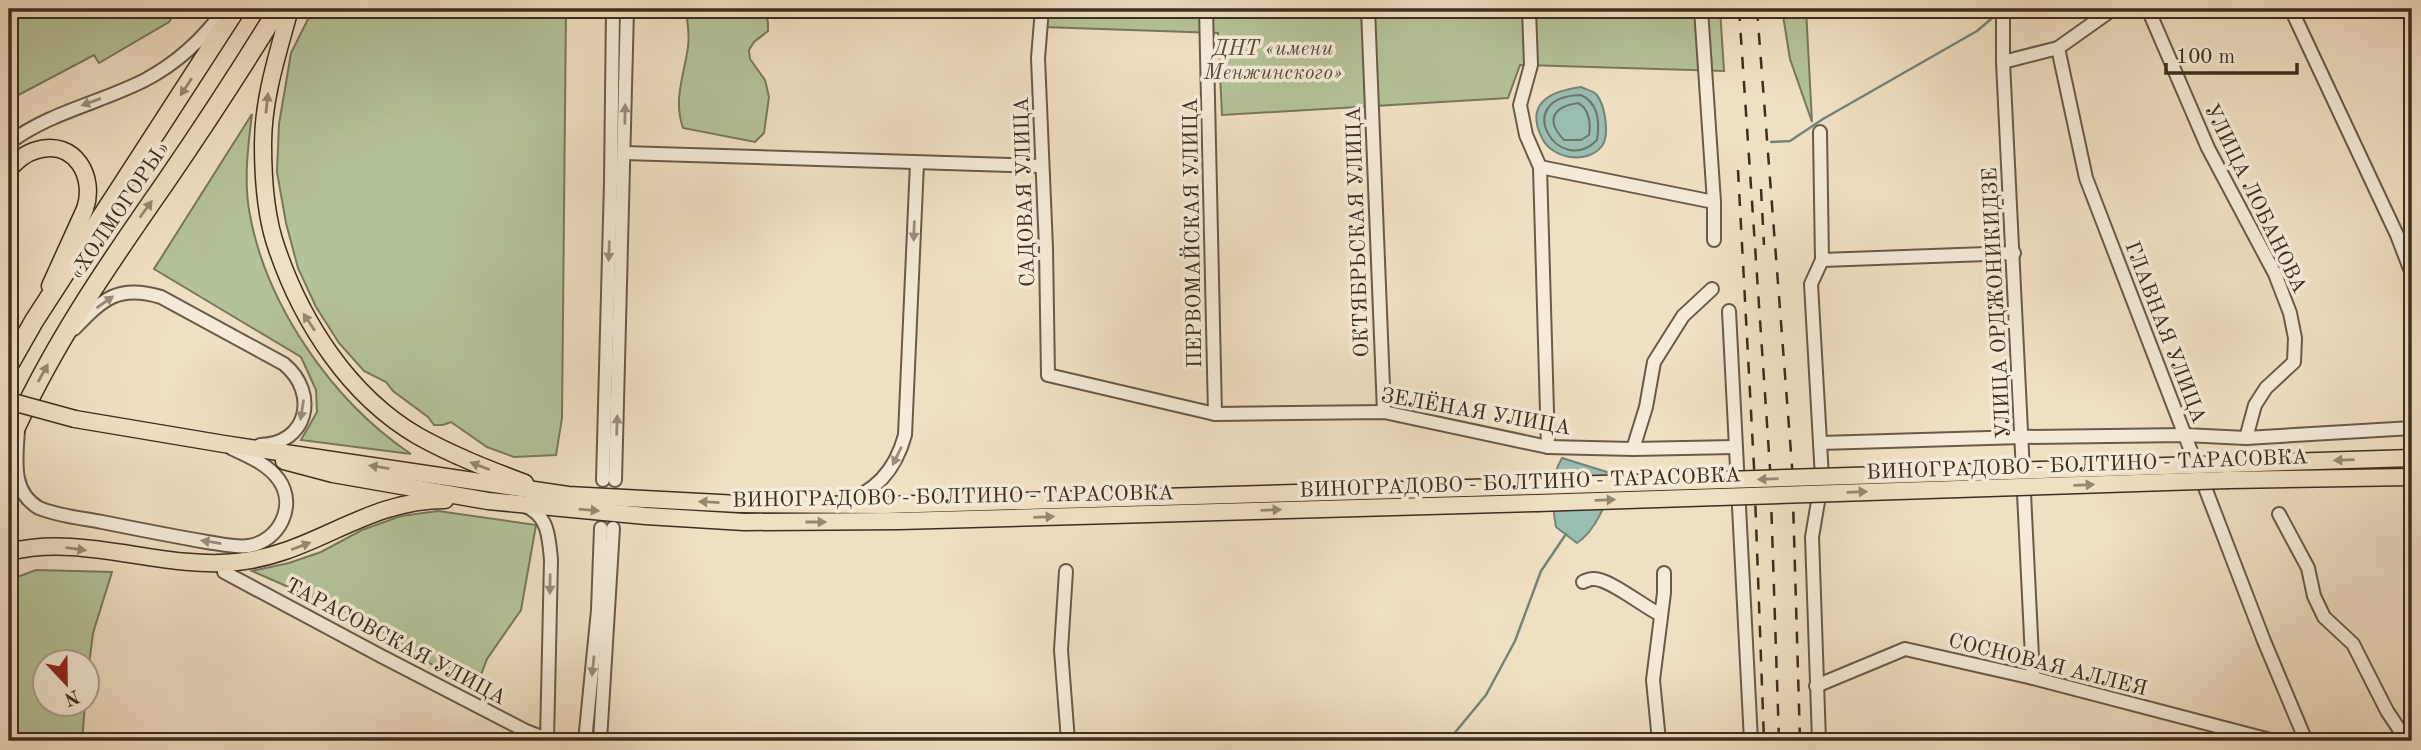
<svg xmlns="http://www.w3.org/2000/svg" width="2421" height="750" font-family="'Old Standard TT',serif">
<rect width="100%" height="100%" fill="#f0e0c3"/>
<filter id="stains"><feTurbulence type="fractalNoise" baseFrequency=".00286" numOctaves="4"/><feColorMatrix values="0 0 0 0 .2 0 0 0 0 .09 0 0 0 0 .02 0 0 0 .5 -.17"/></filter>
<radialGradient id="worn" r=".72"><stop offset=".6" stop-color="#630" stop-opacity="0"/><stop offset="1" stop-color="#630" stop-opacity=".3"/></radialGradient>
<g fill="#b4c399" stroke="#79785c" stroke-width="2">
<polygon points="9,9 177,9 169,22 99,63 94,55 9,100"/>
<polygon points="313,9 566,9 562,418 556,455 514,457 487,447 451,422 443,425 434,425 428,417 393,391 386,382 364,371 339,343 316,307 298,268 286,223 277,172 279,124 291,53"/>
<path d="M686,9H763L768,22V31L754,42L749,50L750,59L765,80L769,97L764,133L755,142L683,128C673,99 684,76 688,47C690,35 687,21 686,9Z"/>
<polygon points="1045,9 1720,9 1724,71 1520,65 1508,98 1222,115 1218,33 1043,27"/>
<polygon points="1782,9 1806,9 1812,122 1790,59"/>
<path d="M252,114C248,145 244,179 249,210C265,304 332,401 411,454L301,440L317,412L316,390L301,357L154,269Z"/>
<polygon points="438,511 536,525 521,610 487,659 474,693 370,623 252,571 289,563 321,552 362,530 401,516"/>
<polygon points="36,570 112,572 93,633 88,673 88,662 46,662 46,704 85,705 82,741 9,741 9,580"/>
</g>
<g fill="#9abdb1" stroke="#758477" stroke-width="2">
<path d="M1581,87C1585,89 1593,91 1596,94C1605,104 1610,135 1602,146C1587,165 1552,159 1542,138C1524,102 1552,91 1581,87Z"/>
<path d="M1562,458L1607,472L1615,477C1607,499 1598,529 1577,543L1556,527C1552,504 1549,479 1562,458Z"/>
</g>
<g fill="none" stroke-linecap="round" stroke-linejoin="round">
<g stroke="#6c7668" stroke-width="2">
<path d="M1581,95C1598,103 1600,122 1597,140C1559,179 1509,97 1581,95Z"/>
<path d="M1578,103C1589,108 1591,124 1589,135L1581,140H1564C1545,120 1553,107 1578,103Z"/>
</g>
<g stroke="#758477" stroke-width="2.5">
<polyline points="1771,142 1790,141 1823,119 1977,31 1998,13"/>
<polyline points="1448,741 1486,695 1515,641 1541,571 1566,534"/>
</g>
<defs>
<g id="minor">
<polyline points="1042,9 1038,58 1046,248 1048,375 1215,414 1384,412 1548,447 1633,449 1735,447"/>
<polyline points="1206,9 1215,414"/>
<polyline points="1368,9 1384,412"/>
<polyline points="1529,9 1531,65 1520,105 1526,135 1540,167 1548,447"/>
<polyline points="1701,9 1714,202 1714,240"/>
<polyline points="2003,9 2003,62 2033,678"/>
<polyline points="2148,9 2208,148 2275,274 2290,313 2295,338 2294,362 2266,388 2255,405 2246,438"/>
<polyline points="2291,9 2397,235 2412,274"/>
<polyline points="2058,48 2086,178 2264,641 2306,741"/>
<polyline points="2003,62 2058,48 2113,9"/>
<path d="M9,143C50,112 100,103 145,80C177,63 204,38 225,9"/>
<polyline points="624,153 1042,166"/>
<polyline points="1540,167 1714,202"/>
<polyline points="1822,260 2014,253"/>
<polyline points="1729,311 1751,741"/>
<path d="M74,329C103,299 118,284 161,297L284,364C319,393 308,444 260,445"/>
<path d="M18,431C16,460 11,492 39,508C58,516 81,518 102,522C137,529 172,536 207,542C221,544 236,548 249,546C279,541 297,506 279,480C268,464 248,456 231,448"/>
<polyline points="1820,443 2022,437 2185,435 2246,438 2412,428"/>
<polyline points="1633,449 1646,407 1654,362 1683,316 1712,289"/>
<polyline points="603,480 611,182 613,9"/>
<polyline points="615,480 627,9"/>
<path d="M842,502C876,493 896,468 905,435L917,163"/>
<path d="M525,506C548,515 549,537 551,560L547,740"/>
<polyline points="2279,514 2308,568 2314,596 2324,617 2353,644 2387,711 2407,741"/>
<polyline points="1066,571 1061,650 1068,741"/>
<polyline points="224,572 381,656 526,731 552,741"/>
<path d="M1583,582C1584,581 1593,578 1594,579C1610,579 1644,607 1661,615"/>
<polyline points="1816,686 1905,649 2033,678 2274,741"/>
<polyline points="585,741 598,610 601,528"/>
<polyline points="600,741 613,528"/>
<polyline points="1659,741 1653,680 1664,593 1664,573"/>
<polyline points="1819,741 1812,537 1822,478 1811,284 1822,260 1820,132"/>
</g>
<g id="major">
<path d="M290,9C278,53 263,98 263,144C263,178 265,216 277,249C302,322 349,396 418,436C452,455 488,469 525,483"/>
<path d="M9,169C17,161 25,153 37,150C75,139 96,177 85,209L50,286"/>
<polyline points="75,419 224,444 568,495 739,504 885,505 1536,486"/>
<polyline points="284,461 333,474 488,501 646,516 744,522 899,521 1537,503"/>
<polyline points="2228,464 2412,458"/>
<polyline points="2228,480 2412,477"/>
<path d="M9,552C83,533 161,570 237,562C315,554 364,500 445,500"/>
</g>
<g id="highway">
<polyline points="9,365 34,321 236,9"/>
<path d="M9,443C49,350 107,266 165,183C204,126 242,68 278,9"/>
</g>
</defs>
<use href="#minor" stroke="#6a5a48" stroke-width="16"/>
<use href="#major" stroke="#3e2e1f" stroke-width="19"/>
<use href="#highway" stroke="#3e2e1f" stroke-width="21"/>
<use href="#minor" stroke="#f5ebd8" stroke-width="12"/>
<use href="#major" stroke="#f0e0c3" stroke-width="16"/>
<use href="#highway" stroke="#f0e0c3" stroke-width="18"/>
<g stroke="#3e2e1f" stroke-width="2.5" stroke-dasharray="12 12" stroke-linecap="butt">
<polyline points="1739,9 1770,468 1779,741"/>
<polyline points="1757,9 1792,466 1800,741"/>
<polyline points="1738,170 1754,467 1764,741"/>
<polyline points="1761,189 1764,245"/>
</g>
<defs>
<g id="major-bridge">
<polyline points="9,401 75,419"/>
<polyline points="1536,486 2228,464"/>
<polyline points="1537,503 2228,480"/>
</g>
</defs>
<use href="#major-bridge" stroke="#3e2e1f" stroke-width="19" stroke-linecap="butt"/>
<use href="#major-bridge" stroke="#f0e0c3" stroke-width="16"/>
</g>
<defs><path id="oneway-solid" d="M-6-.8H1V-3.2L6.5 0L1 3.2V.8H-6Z" transform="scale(1.75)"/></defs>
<g fill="#978771">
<use href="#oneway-solid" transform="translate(186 87) rotate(123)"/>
<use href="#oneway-solid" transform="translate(267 103) rotate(-84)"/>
<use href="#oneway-solid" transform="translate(146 209) rotate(-54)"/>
<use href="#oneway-solid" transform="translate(309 322) rotate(-124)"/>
<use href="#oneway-solid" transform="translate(43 373) rotate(-61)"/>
<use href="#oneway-solid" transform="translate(2344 460) rotate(178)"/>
<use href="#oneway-solid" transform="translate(480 466) rotate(-159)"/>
<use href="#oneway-solid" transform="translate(379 467) rotate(-171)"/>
<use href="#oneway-solid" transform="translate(1768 479) rotate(178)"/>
<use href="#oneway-solid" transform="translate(2084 485) rotate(-2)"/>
<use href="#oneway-solid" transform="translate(1857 492) rotate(-2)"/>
<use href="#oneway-solid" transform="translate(1605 500) rotate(-2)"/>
<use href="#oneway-solid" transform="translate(709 502) rotate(-177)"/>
<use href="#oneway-solid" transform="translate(589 510) rotate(5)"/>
<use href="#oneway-solid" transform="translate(1271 510) rotate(-2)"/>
<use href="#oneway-solid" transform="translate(1044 517) rotate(-2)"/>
<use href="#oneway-solid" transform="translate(816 522)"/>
<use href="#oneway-solid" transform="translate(301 546) rotate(-21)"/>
<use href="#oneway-solid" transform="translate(76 549) rotate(7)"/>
</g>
<g fill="#9a8c7c">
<use href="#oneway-solid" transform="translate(91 102) rotate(160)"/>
<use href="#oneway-solid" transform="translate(625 114) rotate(-89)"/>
<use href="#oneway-solid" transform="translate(914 231) rotate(92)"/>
<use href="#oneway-solid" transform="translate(609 251) rotate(92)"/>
<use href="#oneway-solid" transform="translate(105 302) rotate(-35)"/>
<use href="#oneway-solid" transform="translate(302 410) rotate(99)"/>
<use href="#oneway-solid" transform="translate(617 425) rotate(-88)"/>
<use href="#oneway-solid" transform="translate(897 456) rotate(116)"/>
<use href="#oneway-solid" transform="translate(211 542) rotate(-171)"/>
<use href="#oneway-solid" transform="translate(550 584) rotate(91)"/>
<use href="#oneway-solid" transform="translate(593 666) rotate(96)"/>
</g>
<g text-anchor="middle" stroke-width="7" stroke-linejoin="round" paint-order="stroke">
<g font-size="21" font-style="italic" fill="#564c37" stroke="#f5ebd8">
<text x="1273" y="55">ДНТ «имени<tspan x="1273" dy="24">Менжинского»</tspan></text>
</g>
<g font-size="21" fill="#3e2e1f" stroke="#f5ebd8">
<text transform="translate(1024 192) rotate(-92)" y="7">САДОВАЯ УЛИЦА</text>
<text transform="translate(2256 198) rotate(64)" y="7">УЛИЦА ЛОБАНОВА</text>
<text transform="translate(119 210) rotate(-56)" y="7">«ХОЛМОГОРЫ»</text>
<text transform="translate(1357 232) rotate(-92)" y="7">ОКТЯБРЬСКАЯ УЛИЦА</text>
<text transform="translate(1192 233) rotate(-91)" y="7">ПЕРВОМАЙСКАЯ УЛИЦА</text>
<text transform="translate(1996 303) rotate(-93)" y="7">УЛИЦА ОРДЖОНИКИДЗЕ</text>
<text transform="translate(2166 332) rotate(69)" y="7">ГЛАВНАЯ УЛИЦА</text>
<text transform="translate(1476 411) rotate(10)" y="7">ЗЕЛЁНАЯ УЛИЦА</text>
<text transform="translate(2087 464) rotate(-2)" y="7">ВИНОГРАДОВО - БОЛТИНО - ТАРАСОВКА</text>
<text transform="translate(1520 482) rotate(-2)" y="7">ВИНОГРАДОВО - БОЛТИНО - ТАРАСОВКА</text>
<text transform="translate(953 496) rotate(-1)" y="7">ВИНОГРАДОВО - БОЛТИНО - ТАРАСОВКА</text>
<text transform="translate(396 641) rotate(28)" y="7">ТАРАСОВСКАЯ УЛИЦА</text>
<text transform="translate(2048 664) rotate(14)" y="7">СОСНОВАЯ АЛЛЕЯ</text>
</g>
</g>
<rect width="2421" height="750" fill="none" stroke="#f0e0c3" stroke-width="35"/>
<rect x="10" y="10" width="2400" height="729" fill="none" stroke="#3e2e1f" stroke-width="3.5"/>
<rect x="18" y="18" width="2386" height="715" fill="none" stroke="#3e2e1f" stroke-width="2"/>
<g transform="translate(66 683) rotate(158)"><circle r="33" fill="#f5ebd8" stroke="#ac9f8e" stroke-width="2"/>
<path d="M0-5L12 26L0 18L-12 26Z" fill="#8f2418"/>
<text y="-10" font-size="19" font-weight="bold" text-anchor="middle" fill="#3e2e1f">N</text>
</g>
<path d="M2166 63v10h131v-10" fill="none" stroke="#3e2e1f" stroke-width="3.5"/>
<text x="2176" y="63" font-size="21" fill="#3e2e1f" stroke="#f5ebd8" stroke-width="5" paint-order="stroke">100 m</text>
<rect width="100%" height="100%" filter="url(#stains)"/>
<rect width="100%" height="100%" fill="url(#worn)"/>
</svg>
